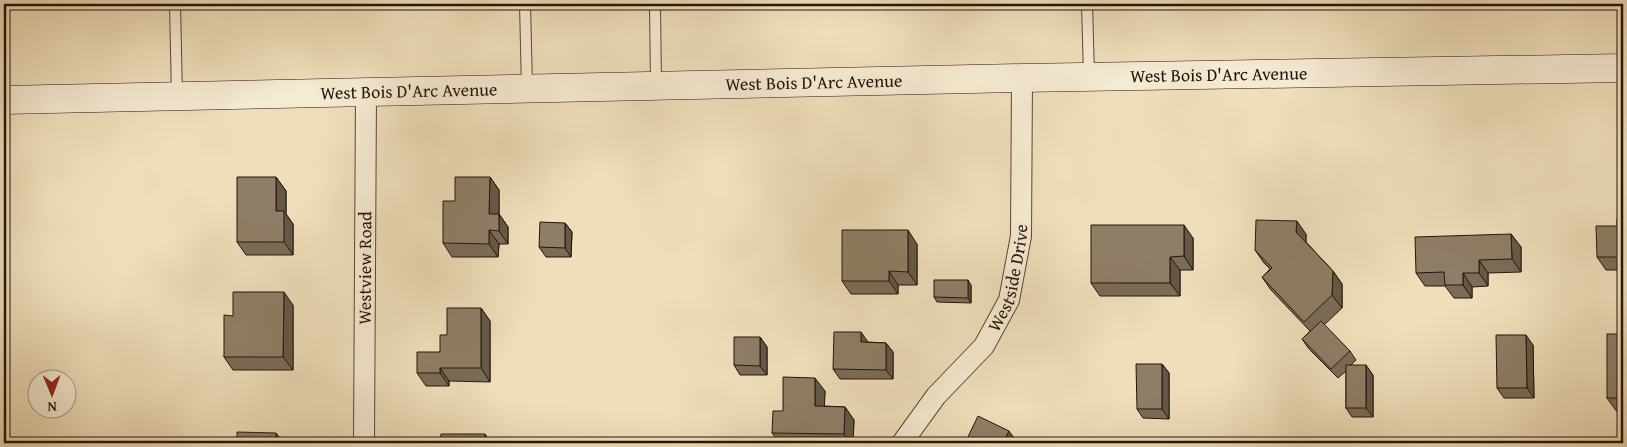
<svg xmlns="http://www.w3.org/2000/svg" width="1627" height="447" font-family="'Gentium Book Plus',serif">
<rect width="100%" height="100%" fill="#efdeba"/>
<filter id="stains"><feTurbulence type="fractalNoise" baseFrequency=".004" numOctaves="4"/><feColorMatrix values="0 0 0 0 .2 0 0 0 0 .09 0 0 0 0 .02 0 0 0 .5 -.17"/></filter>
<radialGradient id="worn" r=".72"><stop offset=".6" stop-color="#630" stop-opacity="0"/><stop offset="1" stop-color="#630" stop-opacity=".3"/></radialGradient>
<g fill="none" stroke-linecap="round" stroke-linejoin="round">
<defs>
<g id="lane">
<polyline points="175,4 177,96"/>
<polyline points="525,4 527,88"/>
<polyline points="655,4 656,85"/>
<polyline points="1087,4 1089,75"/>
</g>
<g id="street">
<path id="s1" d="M364,443L366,93"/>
<path id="s2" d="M902,443L936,396L984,346L1009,300L1021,236L1022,78"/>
</g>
<g id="secondary">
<path id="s3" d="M4,100L1022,78L1623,68"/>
</g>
</defs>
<use href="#lane" stroke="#584736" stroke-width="12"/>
<use href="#street" stroke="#584736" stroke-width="22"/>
<use href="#secondary" stroke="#25150a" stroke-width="29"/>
<use href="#lane" stroke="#f5ead2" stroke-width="10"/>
<use href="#street" stroke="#f5ead2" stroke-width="20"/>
<use href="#secondary" stroke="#f5ead2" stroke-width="28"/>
</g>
<g fill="#7a6c58" stroke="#25150a">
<polygon points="276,177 286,191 286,214 293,224 293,255 246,255 237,242"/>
<polygon points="490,177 499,190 499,214 508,227 508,244 499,244 498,257 452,257 443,243 455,201"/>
<polygon points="1623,219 1623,270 1606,270 1597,257 1617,226"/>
<polygon points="565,223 572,232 571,257 546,257 539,247"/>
<polygon points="1306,234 1306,242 1333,271 1342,284 1342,308 1324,325 1350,351 1356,360 1351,365 1373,375 1373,417 1352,417 1346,408 1346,371 1338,378 1309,349 1302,339 1310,331 1271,290 1262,277 1270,269 1264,263 1255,250"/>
<polygon points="1511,234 1521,247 1521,272 1488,273 1488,286 1472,287 1472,298 1454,298 1445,286 1425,286 1416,273"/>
<polygon points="1193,238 1193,270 1180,270 1180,296 1100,296 1091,283"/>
<polygon points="917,244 917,285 898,285 898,294 851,294 842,281"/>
<polygon points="971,285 971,303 937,302 934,297"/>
<polygon points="293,305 293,370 233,370 224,357 233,316"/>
<polygon points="481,308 490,321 490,382 449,381 449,386 426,386 417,373 440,352 447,335"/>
<polygon points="1623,334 1623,411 1617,412 1607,398"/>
<polygon points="760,337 767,347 767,375 740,375 734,365"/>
<polygon points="868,342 886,343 893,352 893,379 840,379 833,369"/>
<polygon points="1533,345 1534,398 1504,398 1497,388"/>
<polygon points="1162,364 1169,373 1169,419 1143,418 1137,409"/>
<polygon points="825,391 824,406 845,407 854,420 853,443 763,443 778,441 772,433 783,411"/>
</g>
<g fill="#635847" stroke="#25150a">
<polygon points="276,177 286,191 286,214 293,224 293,255 284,242 276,211"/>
<polygon points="490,177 499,190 499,227 489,214"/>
<polygon points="499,214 508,227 508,244 499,231"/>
<polygon points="1297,221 1306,234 1306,246 1296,232"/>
<polygon points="565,223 572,232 571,257 565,248"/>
<polygon points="1184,225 1193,238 1193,270 1184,256"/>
<polygon points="489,230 499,244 498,257 489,244"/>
<polygon points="908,230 917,244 917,285 908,272"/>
<polygon points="1511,234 1521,247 1521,272 1512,259"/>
<polygon points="1170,257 1180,270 1180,296 1170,283"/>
<polygon points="1479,260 1488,273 1488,286 1479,273"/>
<polygon points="889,271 898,285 898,294 889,281"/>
<polygon points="1333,271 1342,284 1342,308 1332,295"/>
<polygon points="1463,273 1472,287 1472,298 1463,285"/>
<polygon points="968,280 971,285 971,303 968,298"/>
<polygon points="284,292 293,305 293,370 283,357"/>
<polygon points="481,308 490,321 490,382 481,368"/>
<polygon points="861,332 868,342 868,352 861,342"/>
<polygon points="1526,335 1533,345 1534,398 1527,388"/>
<polygon points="760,337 767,347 767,375 760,366"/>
<polygon points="886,343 893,352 893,379 886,370"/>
<polygon points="1162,364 1169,373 1169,419 1162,409"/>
<polygon points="1366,365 1373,375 1373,417 1366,408"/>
<polygon points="440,368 449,381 449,386 440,373"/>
<polygon points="815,378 825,391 824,420 815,406"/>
<polygon points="845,407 854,420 853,443 850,443 844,434"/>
<polygon points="1009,431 1016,441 1015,443 1003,443"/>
<polygon points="276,433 284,443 276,443"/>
<polygon points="485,434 491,443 485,443"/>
</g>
<g fill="#8e7e66" stroke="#25150a">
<polygon points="237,177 276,177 276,211 284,211 284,242 237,242"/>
<polygon points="455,177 490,177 489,214 499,214 499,231 489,230 489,244 443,243 443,201 455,201"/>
<polygon points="1617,219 1623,219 1623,257 1597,257 1596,226 1617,226"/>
<polygon points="1256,220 1297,221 1296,232 1333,271 1332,295 1304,322 1262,277 1272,268 1255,250"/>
<polygon points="540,222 565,223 565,248 539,247"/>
<polygon points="1091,225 1184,225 1184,256 1170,257 1170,283 1091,283"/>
<polygon points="842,230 908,230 908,272 889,271 889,281 842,281"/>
<polygon points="1511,234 1512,259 1479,260 1479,273 1463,273 1463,285 1445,285 1444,272 1416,273 1415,237"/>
<polygon points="934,280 968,280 968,298 934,297"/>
<polygon points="233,292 284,292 283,357 224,357 224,315 233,316"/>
<polygon points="447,308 481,308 481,368 440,368 440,373 417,373 417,352 440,352 440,335 447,335"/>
<polygon points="1321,321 1350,351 1331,369 1302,339"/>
<polygon points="834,332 861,332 861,342 886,343 886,370 833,369"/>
<rect x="1607" y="334" width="16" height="64"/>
<polygon points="1496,335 1526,335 1527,388 1497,388"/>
<polygon points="734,337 760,337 760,366 734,365"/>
<polygon points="1136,364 1162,364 1162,409 1137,409"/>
<rect x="1346" y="365" width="20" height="43"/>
<polygon points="783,377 815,378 815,406 845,407 844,434 772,433 773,411 783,411"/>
<polygon points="978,416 1009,431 1003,443 965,443"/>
<polygon points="237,432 276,433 276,443 237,443"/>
<polygon points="441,434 485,434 485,443 440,443"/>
<rect x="763" y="441" width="32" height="2"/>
</g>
<g text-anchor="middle" stroke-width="4" stroke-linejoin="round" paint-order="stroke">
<g font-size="18" fill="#25150a" stroke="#f5ead2">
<text dy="6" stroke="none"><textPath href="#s3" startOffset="1215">West Bois D'Arc Avenue</textPath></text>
<text dy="6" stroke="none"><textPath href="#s3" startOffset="810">West Bois D'Arc Avenue</textPath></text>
<text dy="6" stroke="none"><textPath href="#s3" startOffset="405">West Bois D'Arc Avenue</textPath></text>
<text dy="6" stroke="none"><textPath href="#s1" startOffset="175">Westview Road</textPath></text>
<text dy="6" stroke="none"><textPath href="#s2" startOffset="201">Westside Drive</textPath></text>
</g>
</g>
<rect width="1627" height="447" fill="none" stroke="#efdeba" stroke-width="20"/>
<rect x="5" y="5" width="1617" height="437" fill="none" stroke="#25150a" stroke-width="2.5"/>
<rect x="10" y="10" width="1607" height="427" fill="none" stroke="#25150a"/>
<g transform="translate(52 394) rotate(179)"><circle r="24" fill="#f5ead2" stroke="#a29582"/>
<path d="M0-4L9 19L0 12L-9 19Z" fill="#8f2418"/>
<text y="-8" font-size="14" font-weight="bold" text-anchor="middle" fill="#25150a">N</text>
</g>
<rect width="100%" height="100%" filter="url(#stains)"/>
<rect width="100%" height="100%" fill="url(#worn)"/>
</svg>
